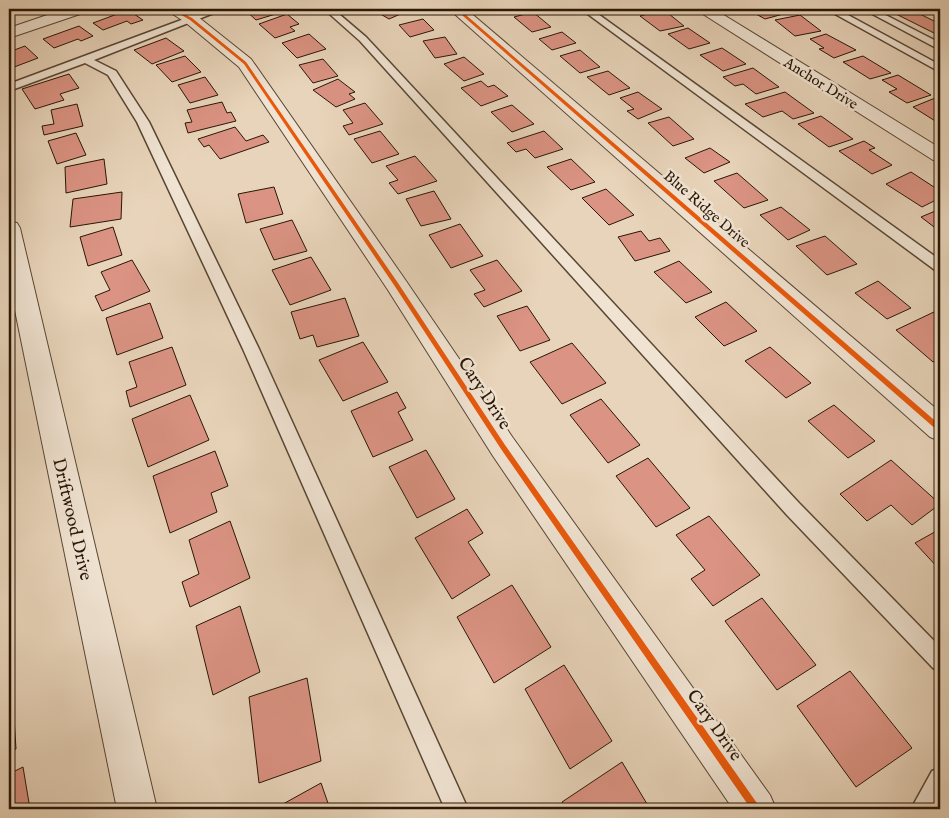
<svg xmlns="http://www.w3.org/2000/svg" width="949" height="818" font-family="'IM FELL English',serif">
<rect width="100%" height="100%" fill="#e8d4ba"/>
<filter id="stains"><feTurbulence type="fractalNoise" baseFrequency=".004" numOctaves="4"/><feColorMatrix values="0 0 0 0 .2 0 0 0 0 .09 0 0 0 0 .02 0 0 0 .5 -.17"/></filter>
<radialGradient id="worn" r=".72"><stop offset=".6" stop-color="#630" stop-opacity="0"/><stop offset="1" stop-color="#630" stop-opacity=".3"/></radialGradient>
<g fill="#db9383" stroke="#281706">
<polygon points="244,9 274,9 279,13 256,20"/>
<polygon points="372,9 412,9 389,19"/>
<polygon points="747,9 780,9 787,13 765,19"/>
<polygon points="886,9 910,9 940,24 940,36"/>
<polygon points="128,10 143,20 131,24 127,21 103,30 93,23"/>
<polygon points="664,10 684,26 660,31 640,16"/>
<polygon points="533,12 551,27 532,32 514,17"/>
<polygon points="287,14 299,24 290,27 295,31 275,38 259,24"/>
<polygon points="800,15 821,31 795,36 775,20"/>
<polygon points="423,19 434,30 410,37 399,25"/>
<polygon points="79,26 93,36 81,41 78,39 54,48 43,39"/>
<polygon points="688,28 710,43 689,49 668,34"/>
<polygon points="562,32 576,43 552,50 539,39"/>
<polygon points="309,34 326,49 297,58 282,43"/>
<polygon points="826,34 856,50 834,58 819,49 824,48 810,39"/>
<polygon points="445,37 457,54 435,58 423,41"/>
<polygon points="166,38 184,51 152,64 134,50"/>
<polygon points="25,46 38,58 9,69 9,52"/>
<polygon points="722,48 746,64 723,71 700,55"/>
<polygon points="580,50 600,67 580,73 560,56"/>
<polygon points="185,56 201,72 172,82 156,65"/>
<polygon points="863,56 891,73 870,79 843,62"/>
<polygon points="464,57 484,74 464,81 444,64"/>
<polygon points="323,59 338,76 313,83 299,65"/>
<polygon points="753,68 779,87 756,94 743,84 735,86 723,77"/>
<polygon points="608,71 630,88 609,95 587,77"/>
<polygon points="69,74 79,88 60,94 64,100 35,109 22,89"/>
<polygon points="898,75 931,95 907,103 889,92 897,89 882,80"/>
<polygon points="205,77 218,95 190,103 178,85"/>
<polygon points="338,79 355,92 349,94 355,99 336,107 313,90"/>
<polygon points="481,81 488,87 494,85 508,96 481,106 461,88"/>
<polygon points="638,92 662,109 638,119 627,111 634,109 620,98"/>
<polygon points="785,92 814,113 793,119 782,111 763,117 745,104"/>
<polygon points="940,96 940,124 913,107"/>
<polygon points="222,102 227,113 231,112 236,121 188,133 185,123 192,122 187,110"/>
<polygon points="365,103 383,124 349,135 343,126 353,123 343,110"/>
<polygon points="77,104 83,126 44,135 42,126 54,124 51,110"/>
<polygon points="512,105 534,124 512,132 491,112"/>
<polygon points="821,116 853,139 829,147 798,124"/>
<polygon points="669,117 694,139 673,146 648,123"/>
<polygon points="235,127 246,141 263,135 269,142 220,159 209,145 204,147 198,139"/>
<polygon points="380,131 399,154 372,163 354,139"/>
<polygon points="544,131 563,149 535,158 526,149 516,152 507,143"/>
<polygon points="76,133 86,155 57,164 48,141"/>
<polygon points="864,141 875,148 869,150 892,165 872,174 839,151"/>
<polygon points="710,148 730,162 704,173 685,158"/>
<polygon points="415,156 437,181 398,194 389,183 398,180 386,166"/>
<polygon points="104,159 107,184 66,193 65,167"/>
<polygon points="571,159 595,182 571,190 547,167"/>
<polygon points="911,172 940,191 940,198 922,207 886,184"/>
<polygon points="737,173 768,200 744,208 714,181"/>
<polygon points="274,187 283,214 246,223 238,194"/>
<polygon points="606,189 634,215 609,225 582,198"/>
<polygon points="434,191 451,219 421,226 406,199"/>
<polygon points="122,192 121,219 70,227 73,199"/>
<polygon points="781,207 810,230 788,240 760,215"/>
<polygon points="940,209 940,229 938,230 921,217"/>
<polygon points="292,220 307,251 274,260 260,229"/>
<polygon points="460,224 483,256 451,268 429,235"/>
<polygon points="113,227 122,255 88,266 80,237"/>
<polygon points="641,231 649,241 660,238 670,251 635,261 618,237"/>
<polygon points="825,236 857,264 827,275 796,246"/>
<polygon points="311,257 331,290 290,305 272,270"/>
<polygon points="132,260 150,291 102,311 95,296 110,290 101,272"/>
<polygon points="497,260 522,291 484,307 474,294 485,290 470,270"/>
<polygon points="679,261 712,292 686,303 654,272"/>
<polygon points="878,281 911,308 887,319 855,293"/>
<polygon points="345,298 359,336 317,347 313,335 300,339 291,312"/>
<polygon points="726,302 757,331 724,346 695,317"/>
<polygon points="150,303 163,338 117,355 106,318"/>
<polygon points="527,306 550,340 520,351 497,316"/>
<polygon points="936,311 940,314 940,358 933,362 896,330"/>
<polygon points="363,342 388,382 343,401 319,360"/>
<polygon points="572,343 606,383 562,404 530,362"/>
<polygon points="172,347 186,385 130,407 126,391 137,387 129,362"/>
<polygon points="770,347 811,383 786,398 745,361"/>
<polygon points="397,392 406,408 398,412 413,440 373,457 351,411"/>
<polygon points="190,395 209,440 148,467 132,419"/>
<polygon points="601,399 640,445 608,463 570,415"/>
<polygon points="834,405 875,441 848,458 808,421"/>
<polygon points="426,450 455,499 417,518 389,467"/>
<polygon points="215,451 228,486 211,493 217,512 170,533 153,476"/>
<polygon points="648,458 690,508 656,527 616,476"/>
<polygon points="891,460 940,504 912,525 891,505 867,521 840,494"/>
<polygon points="467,509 483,533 468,542 490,575 452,599 415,538"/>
<polygon points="709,516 760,575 713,606 691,579 705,570 676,535"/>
<polygon points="230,521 250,578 190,607 182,582 199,574 189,540"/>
<polygon points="940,529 940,570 915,543"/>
<polygon points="512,585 551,647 494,683 457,617"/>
<polygon points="762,598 816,665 777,690 725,621"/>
<polygon points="240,606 260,672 213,695 196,626"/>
<polygon points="564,665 612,741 570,769 525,689"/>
<polygon points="850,671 912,748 856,787 797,706"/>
<polygon points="11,672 16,749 9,752 9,673"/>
<polygon points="307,678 321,761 259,783 249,697"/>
<polygon points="622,762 650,809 566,809 562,802"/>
<polygon points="23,767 30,809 9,809 9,774"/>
<polygon points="321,783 330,809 274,809"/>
</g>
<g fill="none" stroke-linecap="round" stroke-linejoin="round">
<defs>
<g id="service">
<polygon points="211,9 224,9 94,60 116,71 149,122 259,349 468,809 445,809 243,349 137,122 108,75 85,63 9,91 9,84"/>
<polygon points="324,9 333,9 366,37 799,503 940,647 940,671 933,668 787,515 360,41"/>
<polygon points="581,9 591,9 940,260 940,272 935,270"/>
<polygon points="826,9 837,9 940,65 940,72"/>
<polygon points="863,9 874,9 940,43 940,50"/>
<polygon points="940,768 940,800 935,809 911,809 932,771"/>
</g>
<g id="minor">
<polygon points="165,9 184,9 197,16 251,59 404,278 513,438 770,795 776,809 733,809 493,456 388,290 239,67 185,22"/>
<polygon points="449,9 466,9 940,412 940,441 930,437"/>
<polygon points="695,9 714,9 940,148 940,162 933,160"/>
<polygon points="9,221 17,223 20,228 157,809 117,809 9,281"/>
</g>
<polygon id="tertiary" points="65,9 88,9 86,12 9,38 9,28"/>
</defs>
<use href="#service" stroke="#584633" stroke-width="3"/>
<use href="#minor" stroke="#584633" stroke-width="2"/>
<use href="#tertiary" stroke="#584633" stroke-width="2"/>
<use href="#service" fill="#f0e3d2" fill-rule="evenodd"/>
<use href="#minor" fill="#f0e3d2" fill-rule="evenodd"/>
<use href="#tertiary" fill="#f0e3d2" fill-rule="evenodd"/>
<defs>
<g id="cycleway">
<polygon points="171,9 175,9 192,18 246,62 398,283 505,445 759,806 760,809 751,809 501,449 394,285 244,64 190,20"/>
<polygon points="455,9 459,9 940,425 940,432 938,431"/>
</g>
</defs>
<use href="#cycleway" stroke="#f0e3d2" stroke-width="3"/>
<use href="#cycleway" fill="#e8590c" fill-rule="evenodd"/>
</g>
<g text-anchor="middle" stroke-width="5" stroke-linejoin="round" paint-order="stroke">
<g font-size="15" fill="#281706" stroke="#f0e3d2">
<text transform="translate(821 83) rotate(32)" y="5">Anchor Drive</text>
<text transform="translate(707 209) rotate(41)" y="5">Blue Ridge Drive</text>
</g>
<g font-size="18" fill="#281706" stroke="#f0e3d2">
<text transform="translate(485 393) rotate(57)" y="6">Cary Drive</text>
<text transform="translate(73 519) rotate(77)" y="6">Driftwood Drive</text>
<text transform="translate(715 725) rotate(55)" y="6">Cary Drive</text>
</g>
</g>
<rect width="949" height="818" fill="none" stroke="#e8d4ba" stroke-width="30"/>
<rect x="10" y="10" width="929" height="798" fill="none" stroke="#281706" stroke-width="2.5"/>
<rect x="15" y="15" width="919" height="788" fill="none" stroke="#281706"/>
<rect width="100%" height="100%" filter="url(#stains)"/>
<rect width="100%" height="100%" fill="url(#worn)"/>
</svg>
